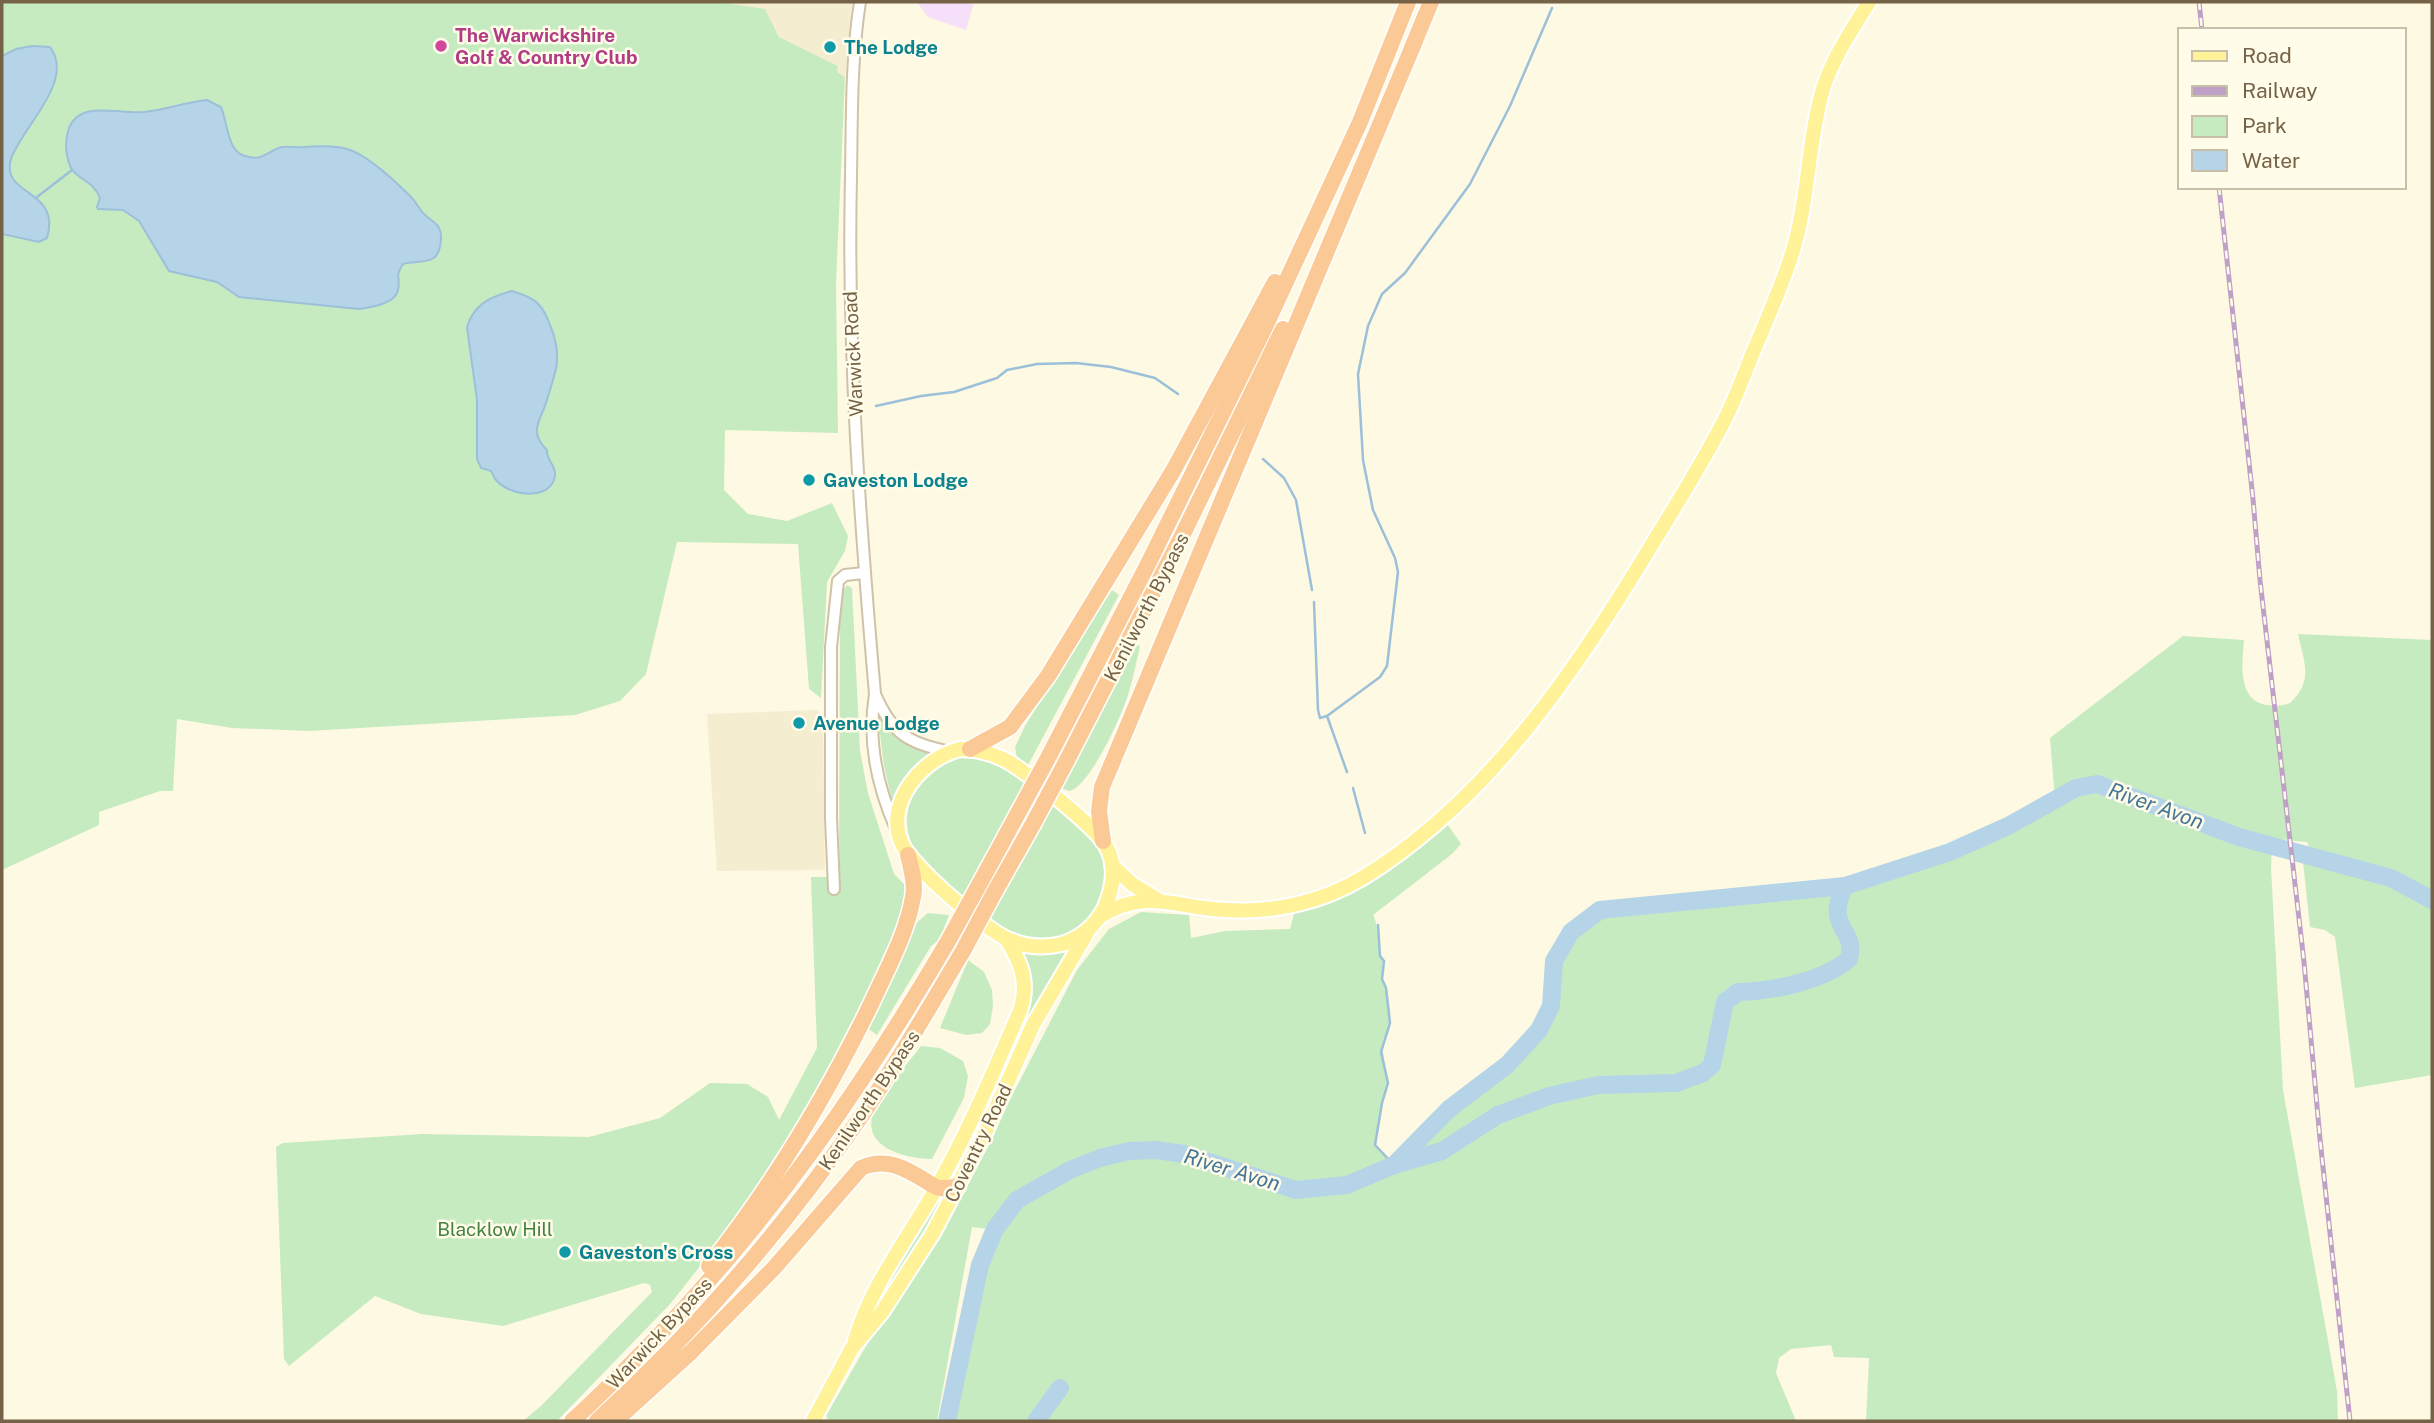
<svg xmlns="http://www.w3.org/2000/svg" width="2434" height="1423" font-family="'Public Sans',sans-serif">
<rect width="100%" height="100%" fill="#fdf9e2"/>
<g fill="#f5edd0">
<polygon points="718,2 852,2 845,77 837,72 838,66 779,37 764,9"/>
<polygon points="817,710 823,716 825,870 717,871 707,714"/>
</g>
<polygon fill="#f6dff9" points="917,2 974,2 966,30 928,17"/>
<g fill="#c7ebc0">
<polygon points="2,2 718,2 765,9 779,37 838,66 837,72 845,77 836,284 838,433 725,430 724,490 748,514 787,521 832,503 848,536 845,551 827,582 821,698 809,689 798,544 677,542 646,674 620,701 575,715 309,731 232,728 177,719 173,791 160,791 99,812 99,825 2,870"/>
<polygon points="847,585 852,588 860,751 868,793 894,874 906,886 901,915 870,991 794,1134 737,1219 671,1303 557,1421 523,1421 541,1406 652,1292 650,1285 644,1283 503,1326 421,1314 375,1296 289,1366 284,1359 276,1147 283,1143 422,1134 589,1137 660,1118 710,1083 747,1084 768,1097 779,1120 817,1048 811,877 839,877 840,614 844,589"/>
<polygon points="1112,590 1119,595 1027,767 1017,758 1015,747 1025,726 1082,634"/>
<path d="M2298,634L2432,640V1075L2355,1088L2335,937L2325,930L2310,927L2303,862L2314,857L2307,842L2277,839L2272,845L2271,868L2283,1090L2337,1391L2338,1421H1866L1869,1358L1834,1357L1831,1345L1791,1349L1779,1358L1776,1373L1796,1421H947L980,1265L995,1230L972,1227L937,1421H829L826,1416L869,1341L940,1235L1077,970L1109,929L1141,912L1189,915L1191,938L1225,931L1290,929L1294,914L1329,904L1388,872L1448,825L1461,844L1452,854L1373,915C1381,930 1376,951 1384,961C1384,966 1381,972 1382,978C1388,997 1397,1027 1382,1045L1388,1083L1382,1103L1375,1145L1394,1164L1449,1109L1507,1065L1539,1030L1551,1006L1554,961L1571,932L1600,910L1845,886L1950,852L2008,826L2055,799L2050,738L2183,636L2244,640C2242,663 2237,702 2268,705C2275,706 2283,706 2290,703C2314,681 2304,662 2298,634Z"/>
<path d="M1135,642L1140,647C1136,663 1133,679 1128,695C1121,717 1091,784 1070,791L1060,788Z"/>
<path d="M877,710L900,739L931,753C910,765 901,783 893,805L884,766Z"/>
<path d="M981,756C988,758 996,759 1002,762C1018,772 1033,786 1048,798C1060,807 1075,816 1086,827C1091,832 1098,842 1101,849C1122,894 1081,946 1033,940C1024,939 1015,936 1008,932C997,926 988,916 978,909C957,891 931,875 916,852C893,816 917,769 955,758C963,755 973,756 981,756Z"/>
<polygon points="928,913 949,915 940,939 931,946 877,1035 866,1027 914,925"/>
<polygon points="1072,946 1022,1032 988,1108 953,1172 1019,1028 1020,950"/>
<polygon points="968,960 984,972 992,990 993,1006 990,1024 982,1033 966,1035 940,1028"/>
<path d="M921,1046L940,1048L963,1061L968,1076L964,1098L932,1159H930C907,1158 865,1149 872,1117C876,1099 909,1062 921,1046Z"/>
<polygon points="938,1199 940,1205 934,1218 870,1314 869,1312"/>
</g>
<g fill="#b6d4e7" stroke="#9cc0da" stroke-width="2">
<path d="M32,46L50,47C76,81 21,128 11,159C0,197 62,188 47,238L39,242L2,234V56L16,49Z"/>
<path d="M207,100L221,107C227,120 227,148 242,155C264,163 266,151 282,147C289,146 297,148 304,147C317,146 334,145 347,149C366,154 396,182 411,197C416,202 419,209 424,214C433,223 441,223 441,238C440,268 422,259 403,264C394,277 401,278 398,290C396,304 370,307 359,309L239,297L217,282L169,271L139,221L123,210L98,209L97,207L100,198C94,181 78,180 71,168C66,157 65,143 68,131C78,98 119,115 144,112C165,110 186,102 207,100Z"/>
<path d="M512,291C535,298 542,303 550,325C556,338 559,355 556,369C553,380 549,394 545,406C538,423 530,434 547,450C546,460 556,465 555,475C552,502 509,496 496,480C494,478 493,474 491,471L481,468L477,459V400L467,327C474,304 490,297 512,291Z"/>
</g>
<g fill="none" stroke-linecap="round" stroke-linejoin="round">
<g stroke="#9cc0da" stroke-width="2.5">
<polyline points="37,197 72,170"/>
<polyline points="876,406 921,396 954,392 997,378 1007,370 1037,364 1076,363 1111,367 1155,378 1178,394"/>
<polyline points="1263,459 1284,478 1296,500 1312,590"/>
<polyline points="1314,602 1318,710 1320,718 1327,716 1347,772"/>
<polyline points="1327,716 1380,677 1387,666 1398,572 1395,558 1373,510 1363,460 1358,374 1368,326 1382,294 1405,273 1470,184 1510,106 1552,8"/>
<polyline points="1353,788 1365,833"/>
<polyline points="1378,925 1380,956 1384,961 1382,979 1386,988 1390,1023 1381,1052 1388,1083 1382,1103 1375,1145 1394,1165"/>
</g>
<g stroke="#b6d4e7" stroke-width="18">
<polyline points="1394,1165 1449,1109 1507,1065 1539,1030 1551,1006 1554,961 1571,932 1600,910 1845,886 1950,852 2008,826 2076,788 2097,784 2239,837 2391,878 2432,900"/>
<path d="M947,1421L980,1265L995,1229L1017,1200L1070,1170L1100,1158L1129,1151L1156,1150L1184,1154L1296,1190L1347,1185L1394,1165L1442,1151L1498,1115L1549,1096L1598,1085L1676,1083L1703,1073L1712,1065L1725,1002L1738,992C1772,991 1822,982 1849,959C1858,929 1823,928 1845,886"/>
<polyline points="1036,1421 1060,1388"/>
</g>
<defs>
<g id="minor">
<path d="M860,2C851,59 852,118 851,176C847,349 860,522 875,694C867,742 877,786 896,829"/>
<path d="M875,694C892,734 909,744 951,752"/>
<polyline points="834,889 831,818 831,647 838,581 845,575 864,573"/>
</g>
<g id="major">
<path d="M960,749C974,749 988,752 1001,758C1020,766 1097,828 1106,846C1117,865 1113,888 1105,907C1096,925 1081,938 1062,944C1044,948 1026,947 1010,940C987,932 909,864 901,842C885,801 923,758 960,749Z"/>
<polyline points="1112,865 1132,884 1158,900"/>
<path d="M1099,917C1146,887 1175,908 1226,910C1274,913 1323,902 1364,877C1489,800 1577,669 1651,546C1676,505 1702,464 1724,421C1735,400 1743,377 1752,355C1766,322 1780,290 1791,257C1809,202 1807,144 1823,89C1833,57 1852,30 1869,2"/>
<path d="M855,1340C872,1283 910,1236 938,1185C970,1129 994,1070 1020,1011C1029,984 1022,964 1007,940"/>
<polyline points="813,1421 852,1348 882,1312 933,1233 985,1133 1033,1025 1087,933"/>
</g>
<g id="highway">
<polyline points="1412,48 1431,2"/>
<polyline points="970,749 1010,727 1048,676 1173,471 1275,282"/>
<polyline points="1049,756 1148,564 1265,327 1360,122 1408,2"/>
<polyline points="1065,764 1181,538 1283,329"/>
<polyline points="1103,841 1099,811 1102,787 1415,41"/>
<polyline points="979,885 1017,815"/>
<polyline points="994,893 1033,824"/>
<path d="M709,1266C774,1184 827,1095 872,1002C887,969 907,933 913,897C916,884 911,868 908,855"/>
<path d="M572,1421C602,1394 630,1365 659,1335C774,1215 863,1086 947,943"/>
<path d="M597,1421C696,1330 786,1226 862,1115C898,1062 930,1006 963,951"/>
<path d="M615,1421L691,1352L774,1268L861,1168C886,1157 905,1168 926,1181C931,1184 935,1188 941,1188C947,1189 953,1187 958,1186"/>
</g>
</defs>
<use href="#minor" stroke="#cfc2a8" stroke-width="14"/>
<use href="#major" stroke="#fff" stroke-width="18"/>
<use href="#highway" stroke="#fff" stroke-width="19"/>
<use href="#minor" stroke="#fff" stroke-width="10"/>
<use href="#major" stroke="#fff298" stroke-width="14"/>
<use href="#highway" stroke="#fac996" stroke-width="16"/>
<defs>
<g id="rail">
<polyline points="2199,2 2202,30"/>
<polyline points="2219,187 2253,499 2260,580 2304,962 2320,1139 2350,1421"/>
</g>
</defs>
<use href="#rail" stroke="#bfa0c7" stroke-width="5"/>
<use href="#rail" stroke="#fffce9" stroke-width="2.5" stroke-dasharray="8" stroke-linecap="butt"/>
<defs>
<g id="highway-bridge">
<polyline points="1017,815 1049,756"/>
<polyline points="1033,824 1065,764"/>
<polyline points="947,943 979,885"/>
<polyline points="963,951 994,893"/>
</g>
</defs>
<use href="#highway-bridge" stroke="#fff" stroke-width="19" stroke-linecap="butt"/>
<use href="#highway-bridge" stroke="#fac996" stroke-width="16"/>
</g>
<circle fill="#d1479c" stroke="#fffce9" stroke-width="2.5" cx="441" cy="46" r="7"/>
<g fill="#0f9aa8" stroke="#fffce9" stroke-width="2.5">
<circle cx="830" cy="47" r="7"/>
<circle cx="809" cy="480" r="7"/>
<circle cx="799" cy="723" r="7"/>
<circle cx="565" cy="1252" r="7"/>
</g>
<g text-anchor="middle" stroke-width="5" stroke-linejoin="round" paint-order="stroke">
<g font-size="19" font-weight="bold" fill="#b23c85" stroke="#fffce9" text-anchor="start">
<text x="455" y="42">The Warwickshire<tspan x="455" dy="22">Golf &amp; Country Club</tspan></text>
</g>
<g font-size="19" font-weight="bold" fill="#0d838f" stroke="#fffce9" text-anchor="start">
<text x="844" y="54">The Lodge</text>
<text x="823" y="487">Gaveston Lodge</text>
<text x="813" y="730">Avenue Lodge</text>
<text x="579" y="1259">Gaveston's Cross</text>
</g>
<g font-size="19" fill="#766347" stroke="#fffce9">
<text transform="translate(853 354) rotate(-93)" y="7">Warwick Road</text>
<text transform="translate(1146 607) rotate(-63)" y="7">Kenilworth Bypass</text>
<text transform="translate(869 1100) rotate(-56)" y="7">Kenilworth Bypass</text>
<text transform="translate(978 1143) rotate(-64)" y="7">Coventry Road</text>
<text transform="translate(659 1333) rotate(-47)" y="7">Warwick Bypass</text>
</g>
<g font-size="19" fill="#448241" stroke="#fffce9">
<text x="495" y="1236">Blacklow Hill</text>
</g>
<g font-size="21" font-style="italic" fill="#457699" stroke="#fffce9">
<text transform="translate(2156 806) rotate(20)" y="7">River Avon</text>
<text transform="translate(1232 1170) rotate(17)" y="7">River Avon</text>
</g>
</g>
<rect width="2434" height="1423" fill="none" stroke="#766347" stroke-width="7"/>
<rect x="2178" y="28" width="228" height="161" fill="#fffce9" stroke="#c8bfa8" stroke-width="2"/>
<rect x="2192" y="51" width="35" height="10" fill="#fff298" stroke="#c8bfa8" stroke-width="2"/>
<text x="2242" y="63" font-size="21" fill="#766347">Road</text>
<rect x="2192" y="86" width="35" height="10" fill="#bfa0c7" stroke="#c8bfa8" stroke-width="2"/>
<text x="2242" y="98" font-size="21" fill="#766347">Railway</text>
<rect x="2192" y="116" width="35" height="21" fill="#c7ebc0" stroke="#c8bfa8" stroke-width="2"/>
<text x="2242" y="133" font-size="21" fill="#766347">Park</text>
<rect x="2192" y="150" width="35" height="21" fill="#b6d4e7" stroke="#c8bfa8" stroke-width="2"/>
<text x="2242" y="168" font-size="21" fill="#766347">Water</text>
</svg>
